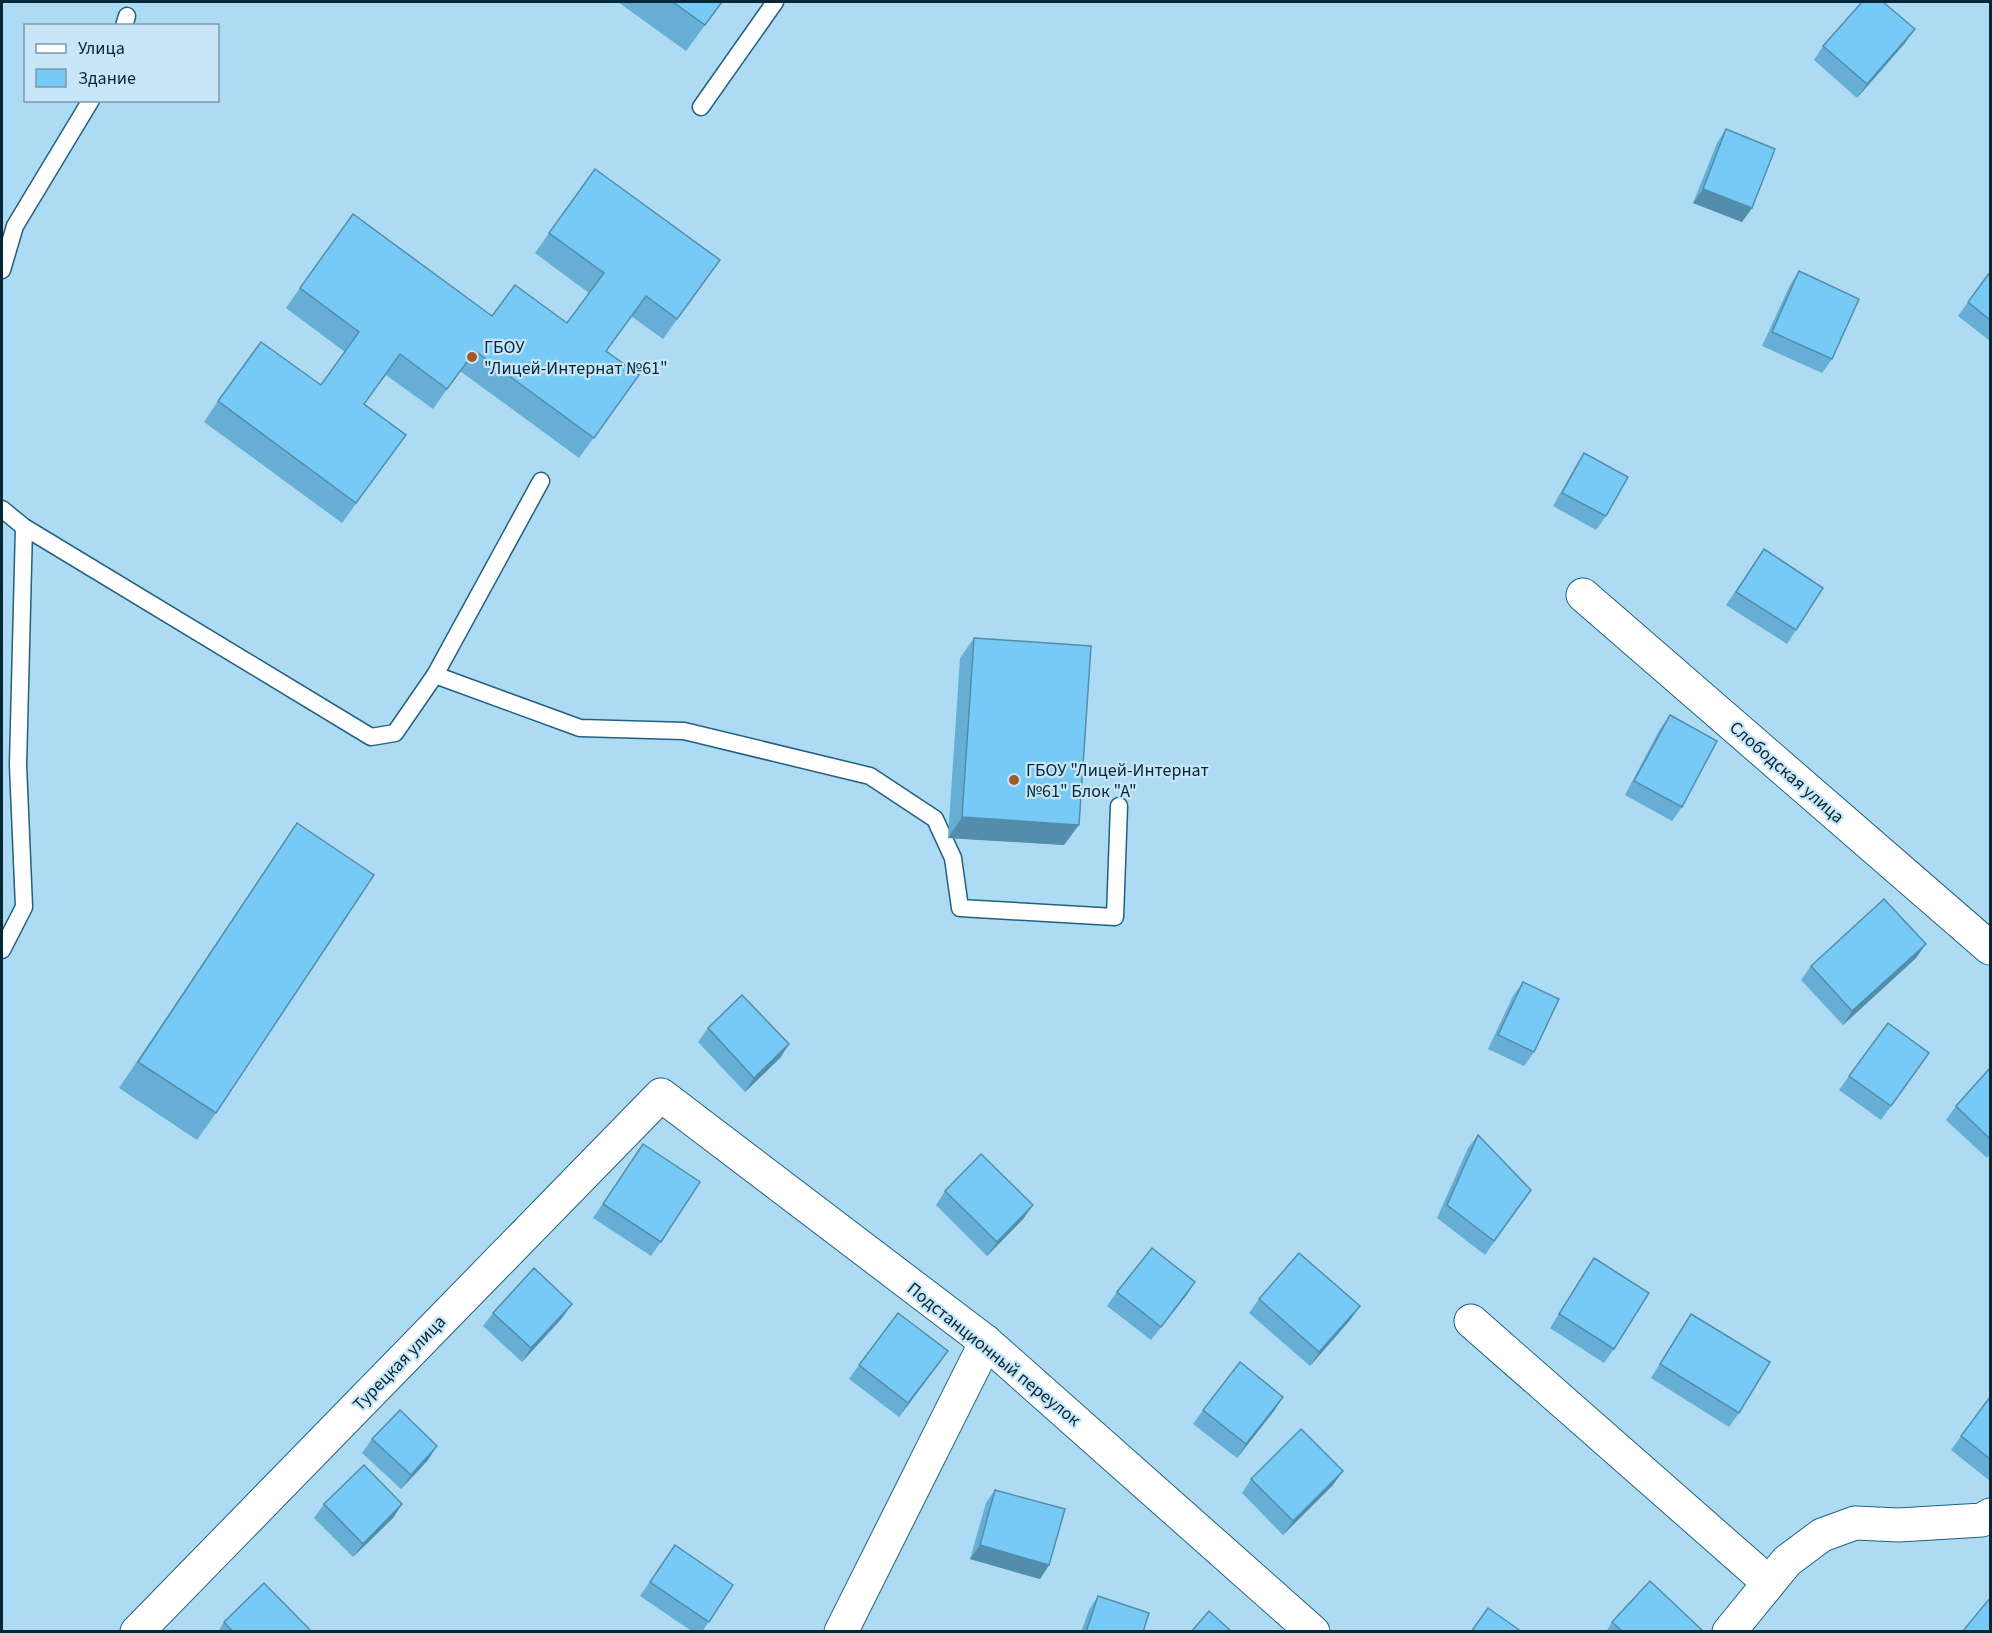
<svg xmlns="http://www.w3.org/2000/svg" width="1992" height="1633" font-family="'Source Sans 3',sans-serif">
<rect width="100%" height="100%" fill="#addbf4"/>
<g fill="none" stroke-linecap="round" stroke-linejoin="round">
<defs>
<g id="service">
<polyline points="124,26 127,16"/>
<polyline points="701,107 775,2"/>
<polyline points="2,270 15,226 91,100"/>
<polyline points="541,481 435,675 580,728 684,731 870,776 935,819 953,858 960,908 1115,917 1119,806"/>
<polyline points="2,509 24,527 371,737 395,733 435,675"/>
<polyline points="2,950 24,907 18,765 24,527"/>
</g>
<g id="minor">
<polyline points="1583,595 1990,948"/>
<polyline points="1471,1321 1768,1582"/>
<polyline points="137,1632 661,1095 986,1342 1313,1632"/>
<polyline points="841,1632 986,1342"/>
<polyline points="1729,1632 1787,1561 1822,1535 1855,1523 1899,1525 1982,1520 1990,1515"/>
</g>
</defs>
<use href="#service" stroke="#22617f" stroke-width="19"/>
<use href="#minor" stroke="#22617f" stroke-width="35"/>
<use href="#service" stroke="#fff" stroke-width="16"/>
<use href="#minor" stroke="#fff" stroke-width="33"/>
</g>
<g fill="#66aed3">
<polygon points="618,2 722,2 686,51"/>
<polygon points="1905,43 1857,98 1814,60 1823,46"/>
<polygon points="1726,129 1752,208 1742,222 1693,203 1717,143"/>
<polygon points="549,233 720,260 663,339 631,316 606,351 639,375 579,458 460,371 433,409 386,375 364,404 406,435 342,523 204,422 218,401 321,385 345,352 286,308 300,288 492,316 567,323 589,293 535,253"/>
<polygon points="1799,271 1832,359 1822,373 1762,346 1790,285"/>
<polygon points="1990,272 1990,341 1958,316"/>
<polygon points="1584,453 1606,516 1596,530 1553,506 1575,467"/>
<polygon points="1764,549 1796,630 1787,644 1726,605"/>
<polygon points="974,638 1064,845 948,838 960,658"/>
<polygon points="1670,715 1682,807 1672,821 1625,795 1660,729"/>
<polygon points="297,823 216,1113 197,1140 119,1088"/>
<polygon points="1916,958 1843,1025 1801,980 1811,966"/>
<polygon points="1523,982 1534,1052 1524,1066 1488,1049 1513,996"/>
<polygon points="1888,1023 1929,1053 1881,1120 1839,1090"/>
<polygon points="708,1028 789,1044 780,1058 745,1092 698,1042"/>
<polygon points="1990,1068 1990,1154 1987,1158 1946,1120 1956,1106"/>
<polygon points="1478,1135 1531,1190 1485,1255 1437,1218 1468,1148"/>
<polygon points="643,1144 661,1242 651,1256 593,1218"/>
<polygon points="945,1191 1033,1205 1023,1219 987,1256 936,1205"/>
<polygon points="1594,1258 1614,1349 1604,1363 1550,1328"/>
<polygon points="1195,1282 1151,1340 1107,1306 1117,1292"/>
<polygon points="1259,1299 1360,1306 1350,1320 1310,1366 1249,1313"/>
<polygon points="493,1313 562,1318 522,1362 483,1326"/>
<polygon points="1691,1314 1739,1413 1729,1427 1651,1378 1682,1328"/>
<polygon points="948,1351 899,1417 849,1379 859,1365"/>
<polygon points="1990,1397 1990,1481 1951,1450"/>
<polygon points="1203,1410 1274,1411 1237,1458 1193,1424"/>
<polygon points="372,1439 428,1460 401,1489 362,1453"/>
<polygon points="1251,1479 1333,1485 1283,1535 1242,1493"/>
<polygon points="995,1490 1049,1565 1040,1579 970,1559 986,1503"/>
<polygon points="324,1504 402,1504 393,1518 353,1557 314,1518"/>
<polygon points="675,1545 733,1585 702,1632 693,1632 640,1596"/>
<polygon points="1098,1596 1143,1632 1081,1632 1089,1610"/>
<polygon points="224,1622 312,1632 218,1632"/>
<polygon points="1612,1622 1704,1632 1606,1632"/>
</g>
<g fill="#538dac">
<polygon points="1915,29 1905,43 1857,98 1867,84"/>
<polygon points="1703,189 1752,208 1742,222 1693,203"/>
<polygon points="962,817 1079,825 1064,845 948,838"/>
<polygon points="1926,944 1916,958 1843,1025 1852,1011"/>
<polygon points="789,1044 780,1058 745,1092 754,1078"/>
<polygon points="1033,1205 1023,1219 987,1256 997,1242"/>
<polygon points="1195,1282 1186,1296 1151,1340 1161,1327"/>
<polygon points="572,1304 562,1318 522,1362 531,1348"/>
<polygon points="1360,1306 1350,1320 1310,1366 1319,1352"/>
<polygon points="948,1351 938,1365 899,1417 908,1403"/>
<polygon points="1283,1397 1274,1411 1237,1458 1246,1444"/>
<polygon points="437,1446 428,1460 401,1489 411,1475"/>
<polygon points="1343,1471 1333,1485 1283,1535 1293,1521"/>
<polygon points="402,1504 393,1518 353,1557 363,1544"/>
<polygon points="980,1545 1049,1565 1040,1579 970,1559"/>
</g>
<g fill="#77caf5" stroke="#538dac" stroke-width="1.5">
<polygon points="673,2 722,2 705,25"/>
<polygon points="1862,2 1883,2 1915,29 1867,84 1823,46"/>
<polygon points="1726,129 1775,149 1752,208 1703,189"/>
<polygon points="595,169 720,260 677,319 646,296 606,351 639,375 594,438 475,351 447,389 400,354 364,404 406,435 356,503 218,401 261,342 321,385 359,332 300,288 353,214 492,316 515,285 567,323 604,273 549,233"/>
<polygon points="1799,271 1859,299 1832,359 1772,332"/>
<polygon points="1990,272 1990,320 1968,302"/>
<polygon points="1584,453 1628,477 1606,516 1562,493"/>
<polygon points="1764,549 1823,588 1796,630 1736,592"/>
<polygon points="974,638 1091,646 1079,825 962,817"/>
<polygon points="1670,715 1717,741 1682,807 1634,781"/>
<polygon points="297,823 374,875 216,1113 138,1062"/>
<polygon points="1884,899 1926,944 1852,1011 1811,966"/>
<polygon points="1523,982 1559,999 1534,1052 1498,1035"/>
<polygon points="742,995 789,1044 754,1078 708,1028"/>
<polygon points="1888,1023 1929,1053 1891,1106 1849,1076"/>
<polygon points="1990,1068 1990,1139 1956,1106"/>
<polygon points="1478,1135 1531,1190 1494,1241 1447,1205"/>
<polygon points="643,1144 700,1182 661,1242 603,1204"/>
<polygon points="981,1154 1033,1205 997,1242 945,1191"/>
<polygon points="1152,1248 1195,1282 1161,1327 1117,1292"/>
<polygon points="1299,1253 1360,1306 1319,1352 1259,1299"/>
<polygon points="1594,1258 1649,1293 1614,1349 1559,1314"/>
<polygon points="534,1268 572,1304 531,1348 493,1313"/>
<polygon points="898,1313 948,1351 908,1403 859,1365"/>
<polygon points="1691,1314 1770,1362 1739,1413 1660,1364"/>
<polygon points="1240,1362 1283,1397 1246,1444 1203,1410"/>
<polygon points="1990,1397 1990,1459 1961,1436"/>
<polygon points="400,1410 437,1446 411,1475 372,1439"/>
<polygon points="1301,1429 1343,1471 1293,1521 1251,1479"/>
<polygon points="364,1465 402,1504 363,1544 324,1504"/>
<polygon points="995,1490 1065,1509 1049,1565 980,1545"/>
<polygon points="675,1545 733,1585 709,1622 650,1582"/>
<polygon points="1650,1581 1704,1632 1623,1632 1612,1622"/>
<polygon points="264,1583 312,1632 233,1632 224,1622"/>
<polygon points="1098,1596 1149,1613 1143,1632 1086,1632"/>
<polygon points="1990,1598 1990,1632 1962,1632"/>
<polygon points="1488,1608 1522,1632 1471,1632"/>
<polygon points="1209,1611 1232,1632 1191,1632"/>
</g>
<g fill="#9e5a2b" stroke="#c8e6f7" stroke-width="2">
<circle cx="472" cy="357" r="6"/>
<circle cx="1014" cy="780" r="6"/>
</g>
<g text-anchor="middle" stroke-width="4.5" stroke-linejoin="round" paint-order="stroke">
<g font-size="18" fill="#042838" stroke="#c8e6f7" text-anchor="start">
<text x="484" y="353">ГБОУ<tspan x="484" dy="21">"Лицей-Интернат №61"</tspan></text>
<text x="1026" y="776">ГБОУ "Лицей-Интернат<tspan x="1026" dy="21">№61" Блок "А"</tspan></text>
</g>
<g font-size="18" fill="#042838" stroke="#c8e6f7">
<text transform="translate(1787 772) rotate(41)" y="6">Слободская улица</text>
<text transform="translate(994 1354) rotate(39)" y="6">Подстанционный переулок</text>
<text transform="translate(399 1363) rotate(-46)" y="6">Турецкая улица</text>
</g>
</g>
<rect width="1992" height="1633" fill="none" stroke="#042838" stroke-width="6"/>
<rect x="24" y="24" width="195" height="78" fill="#c8e6f7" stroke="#7a9aab" stroke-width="1.5"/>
<rect x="36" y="44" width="30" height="9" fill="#ffffff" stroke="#7a9aab" stroke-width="1.5"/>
<text x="78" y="54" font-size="18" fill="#042838">Улица</text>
<rect x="36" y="69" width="30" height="18" fill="#77caf5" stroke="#7a9aab" stroke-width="1.5"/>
<text x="78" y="84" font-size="18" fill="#042838">Здание</text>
</svg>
